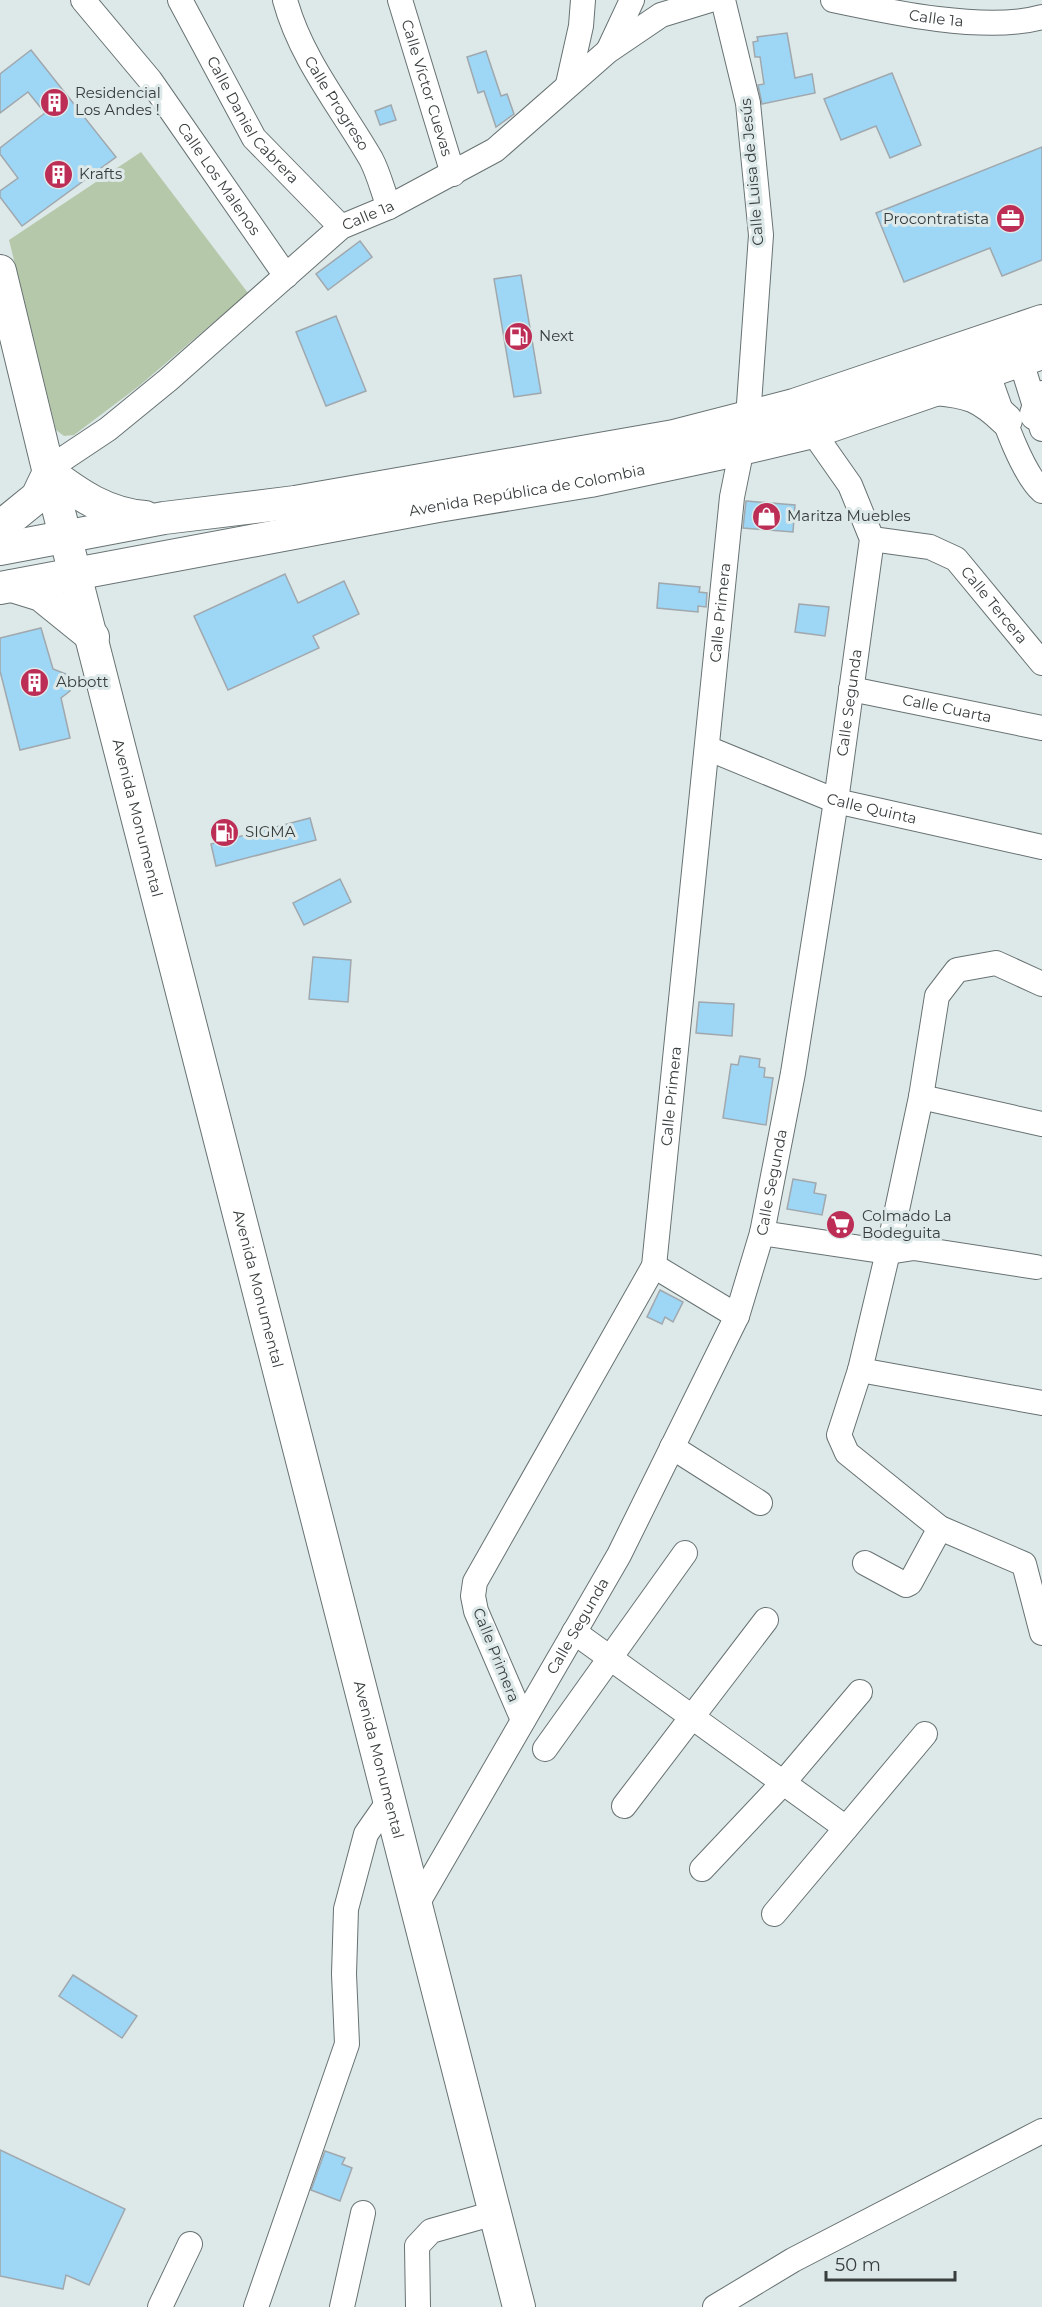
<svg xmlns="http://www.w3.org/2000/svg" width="1042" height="2307" font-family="Montserrat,sans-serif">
<rect width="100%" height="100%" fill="#dde8e8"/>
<polygon fill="#b6c8aa" points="141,152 248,293 139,386 74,435 64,436 56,430 9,240"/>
<g fill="#9ed6f6" stroke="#a0a8ad" stroke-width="1.5">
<polygon points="787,33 795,78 812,74 815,93 762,104 758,85 764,84 760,57 755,57 753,42 758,41 757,37"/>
<polygon points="31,50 116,157 22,226 0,197 0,191 18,178 0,154 0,148 45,113 28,92 0,113 0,74"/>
<polygon points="486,51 501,96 507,94 514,114 496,127 484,91 478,93 467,57"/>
<polygon points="892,73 921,145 890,158 876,126 841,140 824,99"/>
<polygon points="391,105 396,120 380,125 375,111"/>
<polygon points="1042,147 1042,260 1002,276 990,248 904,282 876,213"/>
<polygon points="360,241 372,257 328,290 316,274"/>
<polygon points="521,275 541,393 514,397 494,279"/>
<polygon points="336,316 366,391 326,406 296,332"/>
<polygon points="746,501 795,505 793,532 743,528"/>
<polygon points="285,574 298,603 344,581 359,614 313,636 319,648 228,690 194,616"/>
<polygon points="659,583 700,587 699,592 707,593 706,607 698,606 698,612 657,608"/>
<polygon points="799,604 829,607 825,636 795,632"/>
<polygon points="41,628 53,669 66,674 70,691 61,698 70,738 20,750 0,671 0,638"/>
<polygon points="310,818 316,840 216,866 211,844"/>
<polygon points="340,879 351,902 304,925 293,903"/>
<polygon points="313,957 351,960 348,1002 309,999"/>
<polygon points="699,1002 734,1004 732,1036 696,1033"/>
<polygon points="740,1056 760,1059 759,1067 765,1068 764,1077 773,1078 766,1125 723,1118 731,1064 738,1065"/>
<polygon points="793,1179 816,1183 814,1193 826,1195 822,1215 787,1209"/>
<polygon points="834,1215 851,1218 848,1232 832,1229"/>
<polygon points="660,1290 683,1302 673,1322 665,1317 662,1324 647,1317"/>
<polygon points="73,1975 137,2016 122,2038 59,1996"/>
<polygon points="0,2150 125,2209 89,2285 66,2275 63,2289 0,2276"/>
<polygon points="325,2151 345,2158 342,2164 352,2168 340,2201 311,2190"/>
</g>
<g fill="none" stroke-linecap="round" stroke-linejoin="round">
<defs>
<g id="minor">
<path id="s1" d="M83,0L150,80L286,276"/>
<path id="s2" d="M180,0L254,138L341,227"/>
<path id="s3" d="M285,0C301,59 341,107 371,159C379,174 383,192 389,207"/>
<path id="s4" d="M400,0L453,174"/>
<path id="s5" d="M833,0C889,12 987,33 1042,17"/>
<polyline points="609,49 632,0"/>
<polyline points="568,84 581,26 583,0"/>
<polyline points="1016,345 1042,429"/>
<path d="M982,358C995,391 1017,468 1042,491"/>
<path id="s6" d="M48,469L108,429L168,380L341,227L389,207L495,150L608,51L661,15L710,0"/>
<path id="s7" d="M872,539L930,547L956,559L1042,663"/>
<path id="s8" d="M851,689L1042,728"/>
<path id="s9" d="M707,748L836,801L1042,847"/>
<polyline points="1042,984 996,963 957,970 937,996 921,1097 888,1252 860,1370 839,1435 847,1453 940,1528 1024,1564 1042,1633"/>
<polyline points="921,1097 1042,1124"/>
<polyline points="762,1233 888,1252 914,1248 1036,1267"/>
<polyline points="654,1266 737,1316"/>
<polyline points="860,1370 1042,1403"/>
<polyline points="672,1447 760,1503"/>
<polyline points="865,1563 906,1585 910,1583 940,1528"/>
<polyline points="574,1632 846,1828"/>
<path id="s10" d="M523,1720L476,1611L473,1596L475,1582L654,1266L732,497L748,418L761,235L748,103L723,0"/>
<polyline points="545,1749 685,1553"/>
<polyline points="624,1806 766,1620"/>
<polyline points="702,1869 783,1783 860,1692"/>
<path id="s11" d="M417,1904L619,1555L737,1316L762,1233L793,1073L836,801L872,539L850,485L803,418"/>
<polyline points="774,1914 925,1734"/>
<polyline points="160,2307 190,2244"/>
<polyline points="256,2307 347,2044 344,1974 346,1909 366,1834 389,1801"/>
<polyline points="342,2307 363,2213"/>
<polyline points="418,2307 417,2246 431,2231 495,2213"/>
<polyline points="715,2307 793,2260 1042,2131"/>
</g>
<g id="major">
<path id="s12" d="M0,271L48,469L519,2307"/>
<path d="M936,389C969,392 981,396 1006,420"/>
<polyline points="1036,414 1042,397"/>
<path d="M0,527L37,497L49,472C79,495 107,514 145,517"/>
<polyline points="0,549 164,518 295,502 674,436 794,405 1042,321"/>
<polyline points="12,586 41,595 93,637"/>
<path id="s13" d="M0,588L438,506L590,481L741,449L813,432L1042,353"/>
</g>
</defs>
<use href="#minor" stroke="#687272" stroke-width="26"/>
<use href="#major" stroke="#687272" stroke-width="34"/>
<use href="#minor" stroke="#fff" stroke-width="24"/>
<use href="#major" stroke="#fff" stroke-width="32"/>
</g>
<defs>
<symbol id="building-disc" viewBox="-11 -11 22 22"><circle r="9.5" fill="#bd2e57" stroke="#dde8e8"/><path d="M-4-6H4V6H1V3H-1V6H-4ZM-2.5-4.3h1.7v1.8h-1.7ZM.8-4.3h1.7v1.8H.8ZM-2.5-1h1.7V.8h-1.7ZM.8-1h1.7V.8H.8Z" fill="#fff"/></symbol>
<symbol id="office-disc" viewBox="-11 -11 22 22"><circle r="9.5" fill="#bd2e57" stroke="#dde8e8"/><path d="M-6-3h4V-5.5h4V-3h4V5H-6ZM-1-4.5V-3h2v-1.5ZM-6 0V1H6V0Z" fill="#fff"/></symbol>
<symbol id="fuel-disc" viewBox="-11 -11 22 22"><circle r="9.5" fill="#bd2e57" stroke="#dde8e8"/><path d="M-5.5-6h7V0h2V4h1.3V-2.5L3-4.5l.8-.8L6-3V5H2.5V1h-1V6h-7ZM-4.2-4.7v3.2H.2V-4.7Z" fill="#fff"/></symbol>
<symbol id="shop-disc" viewBox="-11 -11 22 22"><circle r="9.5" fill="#bd2e57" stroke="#dde8e8"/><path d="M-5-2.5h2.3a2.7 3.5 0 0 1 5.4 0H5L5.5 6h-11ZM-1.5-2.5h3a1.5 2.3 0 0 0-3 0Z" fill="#fff"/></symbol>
<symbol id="supermarket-disc" viewBox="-11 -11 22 22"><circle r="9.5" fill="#bd2e57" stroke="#dde8e8"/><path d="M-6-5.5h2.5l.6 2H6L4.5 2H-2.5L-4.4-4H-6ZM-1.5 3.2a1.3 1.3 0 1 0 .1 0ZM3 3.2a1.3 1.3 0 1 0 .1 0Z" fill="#fff"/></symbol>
</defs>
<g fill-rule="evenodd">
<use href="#building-disc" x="38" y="86" width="33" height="33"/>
<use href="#building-disc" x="42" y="158" width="33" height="33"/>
<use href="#office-disc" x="994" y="202" width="33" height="33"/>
<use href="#fuel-disc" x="502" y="320" width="33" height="33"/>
<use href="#shop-disc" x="750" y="500" width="33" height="33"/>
<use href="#building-disc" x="18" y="666" width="33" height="33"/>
<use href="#fuel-disc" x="208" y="816" width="33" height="33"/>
<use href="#supermarket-disc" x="824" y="1208" width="33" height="33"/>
</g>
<g text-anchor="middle" stroke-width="6" stroke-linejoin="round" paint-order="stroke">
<g font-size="15" fill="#383d3d" stroke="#dde8e8">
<text dy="5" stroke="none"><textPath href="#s5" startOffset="105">Calle 1a</textPath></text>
<text dy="5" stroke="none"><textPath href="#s4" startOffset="92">Calle Víctor Cuevas</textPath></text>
<text dy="5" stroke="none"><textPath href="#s3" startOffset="116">Calle Progreso</textPath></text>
<text dy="5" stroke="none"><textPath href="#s2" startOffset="141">Calle Daniel Cabrera</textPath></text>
<text transform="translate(752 172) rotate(-95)" y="5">Calle Luisa de Jesús</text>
<text dy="5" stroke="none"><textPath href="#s1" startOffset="225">Calle Los Malenos</textPath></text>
<text dy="5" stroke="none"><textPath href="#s6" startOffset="410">Calle 1a</textPath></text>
<text dy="5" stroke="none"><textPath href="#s13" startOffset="536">Avenida República de Colombia</textPath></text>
<text dy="5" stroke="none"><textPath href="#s7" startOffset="147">Calle Tercera</textPath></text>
<text dy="5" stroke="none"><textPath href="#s10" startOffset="1168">Calle Primera</textPath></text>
<text dy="5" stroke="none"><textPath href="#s11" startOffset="1294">Calle Segunda</textPath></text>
<text dy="5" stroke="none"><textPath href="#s8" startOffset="98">Calle Cuarta</textPath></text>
<text dy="5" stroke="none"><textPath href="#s9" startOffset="176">Calle Quinta</textPath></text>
<text dy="5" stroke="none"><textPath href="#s12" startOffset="564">Avenida Monumental</textPath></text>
<text dy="5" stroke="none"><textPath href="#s10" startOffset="682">Calle Primera</textPath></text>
<text dy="5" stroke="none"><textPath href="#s11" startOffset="808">Calle Segunda</textPath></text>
<text dy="5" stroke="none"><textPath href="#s12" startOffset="1050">Avenida Monumental</textPath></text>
<text dy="5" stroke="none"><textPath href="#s11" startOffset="321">Calle Segunda</textPath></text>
<text transform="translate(496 1655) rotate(68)" y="5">Calle Primera</text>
<text dy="5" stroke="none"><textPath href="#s12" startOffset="1536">Avenida Monumental</textPath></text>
</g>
<g font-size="15" fill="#383d3d" stroke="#dde8e8" text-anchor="start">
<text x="75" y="98">Residencial<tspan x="75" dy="17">Los Andes !</tspan></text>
<text x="79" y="179">Krafts</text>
<text x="989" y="224" text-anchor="end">Procontratista</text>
<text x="539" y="341">Next</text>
<text x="787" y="521">Maritza Muebles</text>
<text x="56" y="687">Abbott</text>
<text x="245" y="837">SIGMA</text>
<text x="862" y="1221">Colmado La<tspan x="862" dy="17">Bodeguita</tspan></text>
</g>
</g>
<path d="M826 2271v9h129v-9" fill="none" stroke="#383d3d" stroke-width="3"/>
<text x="835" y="2271" font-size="18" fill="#383d3d" stroke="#dde8e8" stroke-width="4.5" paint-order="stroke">50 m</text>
</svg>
